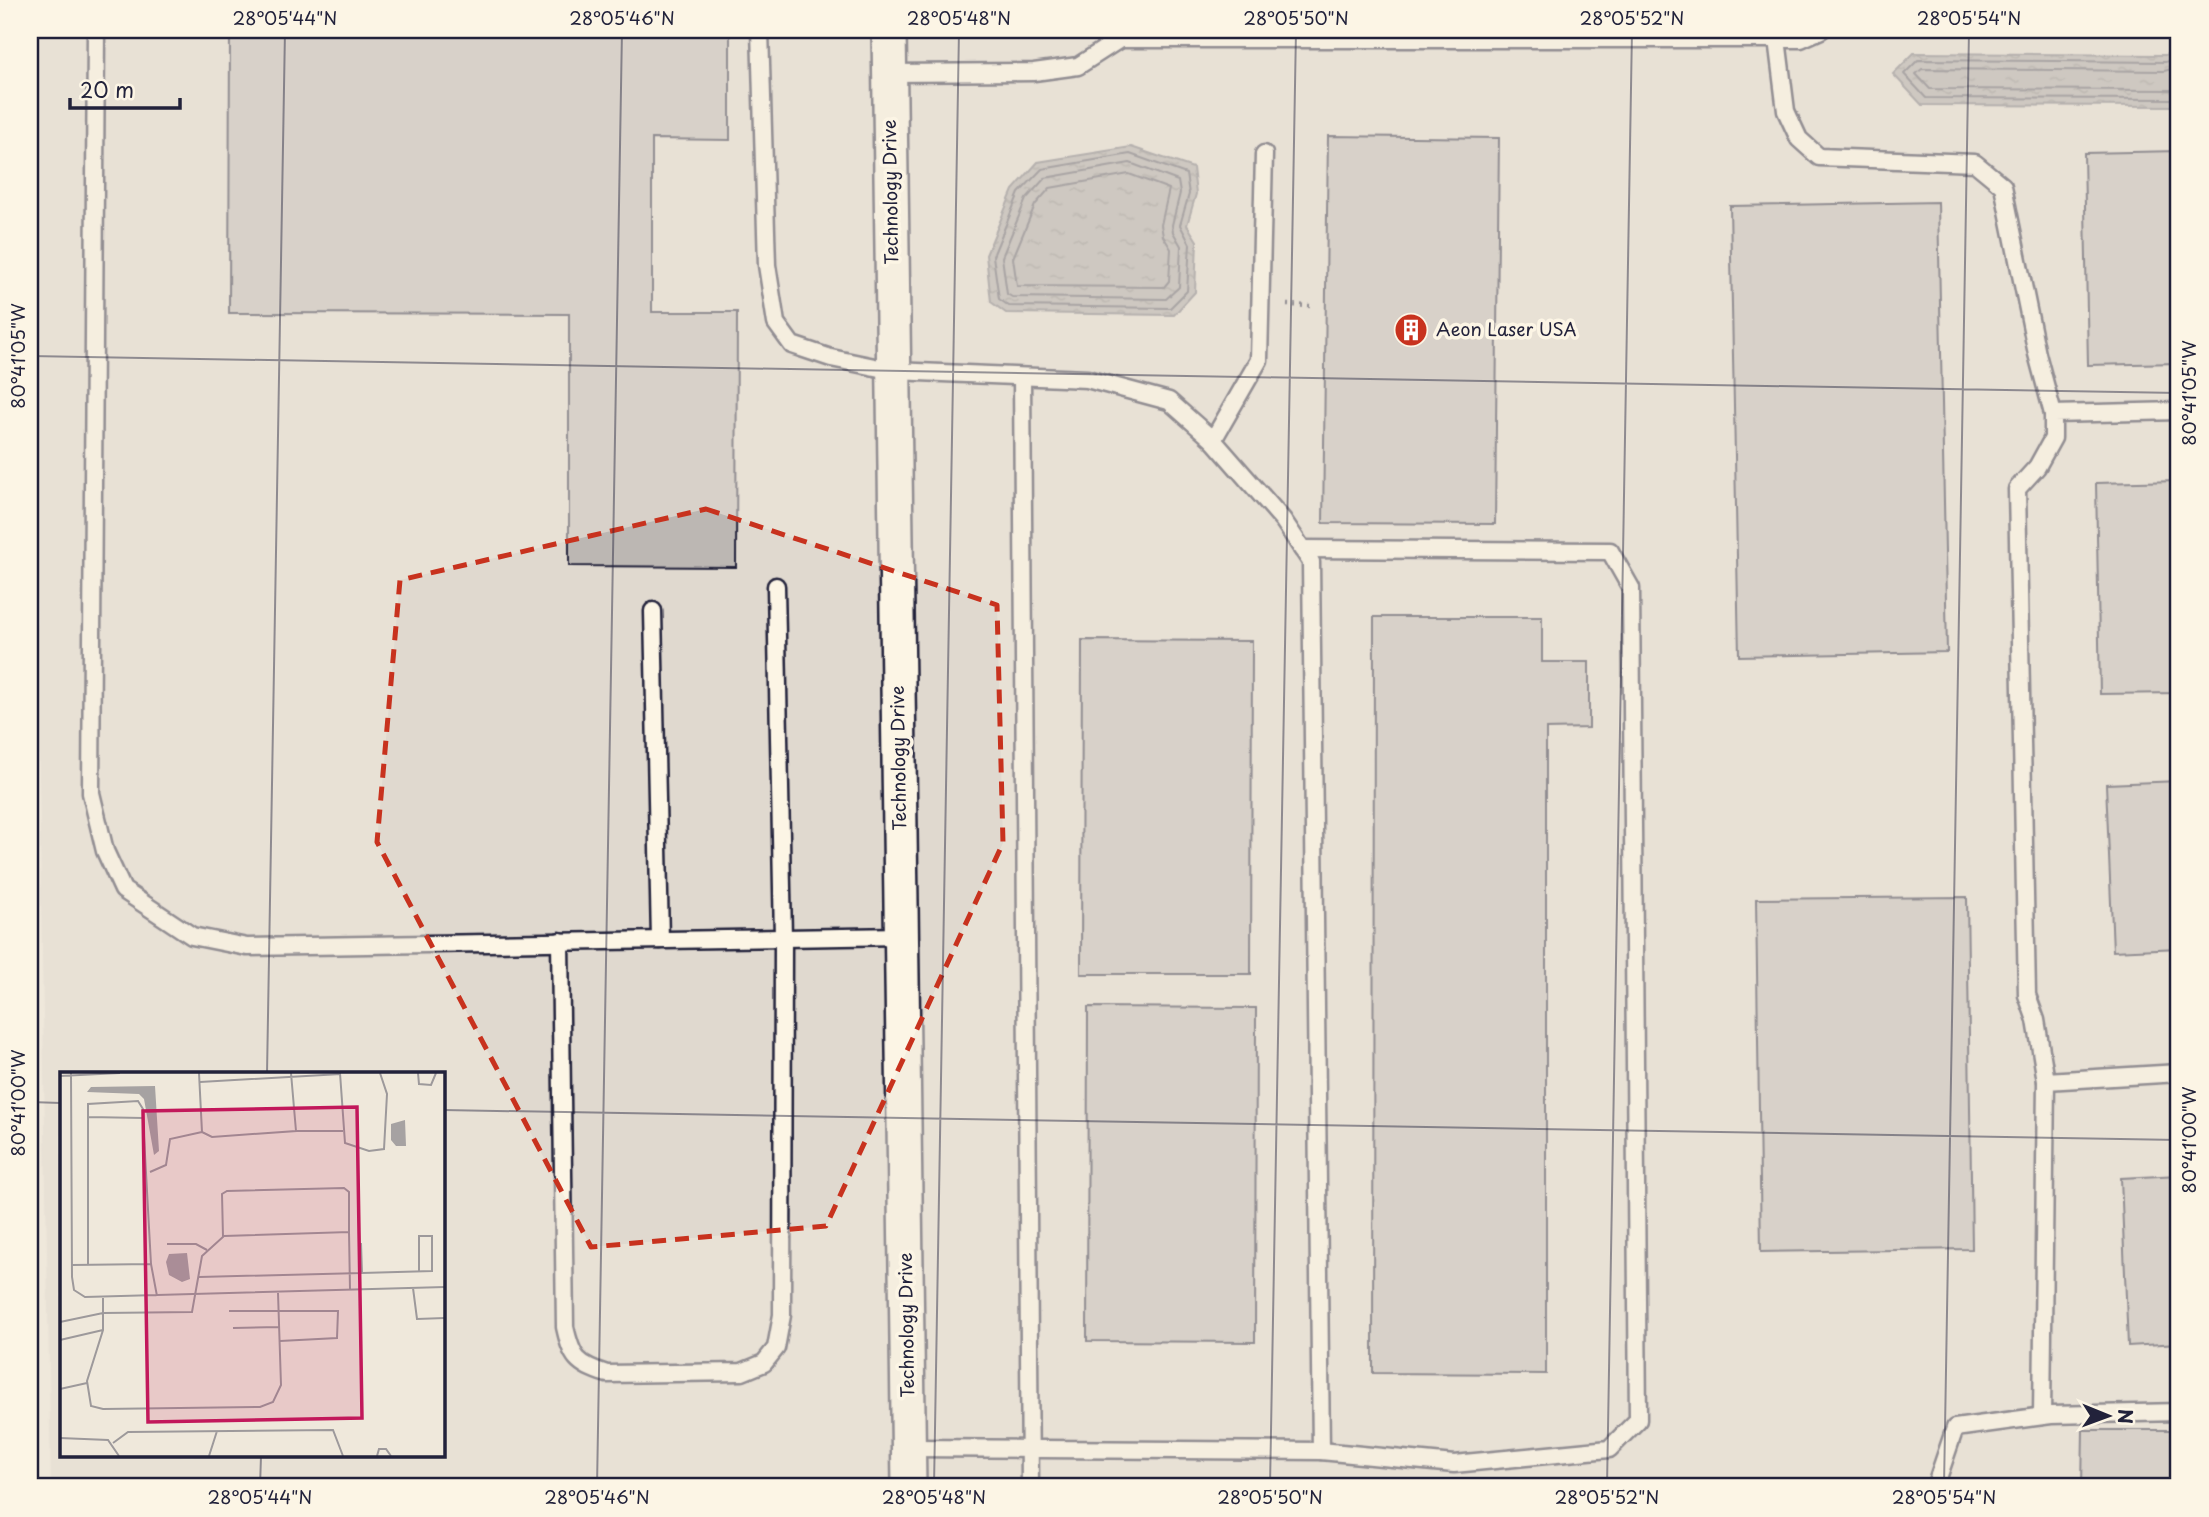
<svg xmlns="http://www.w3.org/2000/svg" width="2209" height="1517" font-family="'Playpen Sans',sans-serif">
<defs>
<pattern id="water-ripples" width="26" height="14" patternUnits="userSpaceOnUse" patternTransform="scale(1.75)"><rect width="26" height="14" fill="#a6a2a2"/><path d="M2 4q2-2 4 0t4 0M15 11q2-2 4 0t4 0" fill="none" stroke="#878485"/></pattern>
</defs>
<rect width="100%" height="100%" fill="#efe8db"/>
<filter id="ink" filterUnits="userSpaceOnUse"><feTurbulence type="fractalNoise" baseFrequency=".0143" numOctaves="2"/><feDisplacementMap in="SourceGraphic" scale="14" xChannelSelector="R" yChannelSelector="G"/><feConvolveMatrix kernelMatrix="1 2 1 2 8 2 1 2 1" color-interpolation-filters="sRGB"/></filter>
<g filter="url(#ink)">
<path fill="#e0d9cf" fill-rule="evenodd" d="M30,30H2179V1487H51L30,247ZM61,1074H443V1456H61Z"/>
<g fill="url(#water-ripples)" stroke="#716f79" stroke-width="2">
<polygon points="2179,50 2179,106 1922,105 1893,74 1914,53 2165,55"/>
<polygon points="1131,147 1193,168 1196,194 1187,225 1197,241 1195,292 1174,315 1006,313 991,302 986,255 1013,190 1038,162"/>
</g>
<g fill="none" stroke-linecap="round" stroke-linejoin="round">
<g stroke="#575564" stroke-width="2">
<polyline points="2179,58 2165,62 1918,60 1904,74 1926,98 2179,99"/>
<polyline points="2179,67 2164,71 1922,69 1916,74 1930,89 2179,90"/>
<polygon points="1130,154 1186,174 1189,194 1180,225 1190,244 1187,291 1170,308 1009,306 999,299 993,256 1019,193 1042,169"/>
<polygon points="1130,163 1178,181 1180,193 1172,225 1173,232 1181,246 1179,287 1166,299 1012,297 1007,294 1002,257 1026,199 1045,178"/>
<polygon points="1129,174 1169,189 1161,225 1163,236 1171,249 1169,281 1164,287 1017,286 1013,258 1035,205 1050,188"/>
</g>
</g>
<g fill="#bcb7b3" stroke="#22223b" stroke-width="2">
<polygon points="230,30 730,30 730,140 652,139 652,312 737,312 736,567 569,566 569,314 229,313"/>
<polygon points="1328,136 1499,138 1495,524 1323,523"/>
<polygon points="2179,151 2179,363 2088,365 2084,153"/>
<polygon points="1938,202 1947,652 1739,656 1730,206"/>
<polygon points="2179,481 2179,693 2100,694 2096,483"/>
<polygon points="1374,617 1542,617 1542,662 1589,662 1589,728 1546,729 1546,1374 1373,1373"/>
<polygon points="1082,640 1252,641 1251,974 1081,974"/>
<polygon points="2179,781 2179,948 2113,951 2106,784"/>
<polygon points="1967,897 1972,1249 1761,1252 1756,899"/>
<polygon points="1088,1007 1256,1008 1255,1342 1087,1341"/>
<polygon points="2179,1175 2179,1343 2128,1346 2121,1178"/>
<polygon points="2083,1430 2179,1430 2179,1487 2082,1487"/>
</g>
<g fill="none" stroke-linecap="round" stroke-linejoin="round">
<defs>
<g id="service">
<polyline points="96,30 91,793 105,851 123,890 192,936 247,947 902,936"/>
<polyline points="760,30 767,265 776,323 792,345 831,358 894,371 1087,379 1169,401 1213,440 1283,520 1311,562 1321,1451 909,1448"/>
<polyline points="1120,30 1120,39 1801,39 1821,30"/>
<polyline points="1777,39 1786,111 1799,139 1819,157 1975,163 2003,186 2037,354 2053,414"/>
<polyline points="889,73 1034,72 1078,66 1120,39"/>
<polyline points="1022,377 1030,1487"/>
<polyline points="2179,411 2053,414 2053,438 2037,467 2017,489 2027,995 2036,1020 2046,1081 2179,1073"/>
<polyline points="1213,440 1259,360 1264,154"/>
<polyline points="1302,549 1610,551 1631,588 1638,1420 1609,1449 1454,1464 1321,1451"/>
<polyline points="653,611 660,940"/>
<path d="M560,941L565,1327C572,1358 576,1364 607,1374L742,1372L764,1363L776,1348L782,1315L783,938L776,586"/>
<polyline points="2042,1416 2046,1081"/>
<polyline points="1935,1487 1955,1428 2051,1415 2179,1412"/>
</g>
<polyline id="minor" points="889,30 909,1487"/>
</defs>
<use href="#service" stroke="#22223b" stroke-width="21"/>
<use href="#minor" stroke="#22223b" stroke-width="38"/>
<polyline stroke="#22223b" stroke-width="4.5" stroke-dasharray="2 5" stroke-linecap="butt" points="1287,305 1311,306"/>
<use href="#service" stroke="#fcf5e5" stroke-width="16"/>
<use href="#minor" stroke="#fcf5e5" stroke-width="33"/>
</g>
</g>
<path d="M0 0H2209V1517H0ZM706,509L997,605L1003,843L826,1226L591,1247L377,842L400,580Z" fill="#efe8db" fill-opacity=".55" fill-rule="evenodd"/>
<path fill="none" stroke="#c8321e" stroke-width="5" stroke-dasharray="14 9" stroke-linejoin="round" d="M706,509L997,605L1003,843L826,1226L591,1247L377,842L400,580Z"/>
<path fill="none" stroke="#22223b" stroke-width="2" stroke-opacity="0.45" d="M30,356L2179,393M267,1074L285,30M30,1102L61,1103M443,1110L2179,1140M260,1487L261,1456M597,1487L622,30M934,1487L959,30M1270,1487L1296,30M1607,1487L1632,30M1944,1487L1969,30"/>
<defs>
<symbol id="building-disc" viewBox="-11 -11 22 22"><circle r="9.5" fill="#c8321e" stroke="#fcf5e5"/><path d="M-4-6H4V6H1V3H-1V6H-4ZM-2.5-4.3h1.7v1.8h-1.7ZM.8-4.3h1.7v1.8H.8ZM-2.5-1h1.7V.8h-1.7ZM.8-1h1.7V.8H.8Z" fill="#fff"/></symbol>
</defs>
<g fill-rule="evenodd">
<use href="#building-disc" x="1392" y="311" width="38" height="38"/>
</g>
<g text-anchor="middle" stroke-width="7" stroke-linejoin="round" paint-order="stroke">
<g font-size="18" fill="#22223b" stroke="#fcf5e5">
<text transform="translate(891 192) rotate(-91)" y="6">Technology Drive</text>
<text transform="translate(899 758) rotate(-91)" y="6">Technology Drive</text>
<text transform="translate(907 1325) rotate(-91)" y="6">Technology Drive</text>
</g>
<g font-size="18" fill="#22223b" stroke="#fcf5e5" text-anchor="start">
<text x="1436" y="336">Aeon Laser USA</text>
</g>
</g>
<g transform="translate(60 1072)">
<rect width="385" height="385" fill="#efe8db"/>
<path d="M95,14L99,79L94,83L84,27L79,22L27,20L31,15ZM345,48L346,74H336L331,68V52ZM127,181L130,207L122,210L109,203L106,190L109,182Z" fill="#a6a2a2"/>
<path fill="none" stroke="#9d999b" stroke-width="2" d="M11,1L12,205L14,218L25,225L385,215M139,1L142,60L152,65L236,59L231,1M280,1L285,71L309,79L324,77L327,22L320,1M358,1L359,12L371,13L376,1M0,4L60,1M140,10L281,2M236,59H283M90,100L106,93L110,67L142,60M163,165L162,122L167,119L284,116L289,120V160M301,171L302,201M107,172H136L147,178M91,192L97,224M12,193L91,192L83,46M28,193V32L78,29L83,37V46L28,45M139,205L302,201L372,199V164H359V200M353,216L357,247L385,246M43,226V258L27,309L31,334L43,337L200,335L213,330L221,313L218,221M169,239H278L277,266L220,269M0,250L43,241L132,240L142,184L164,164L289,160L290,218M173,256L219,255M0,268L43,258M0,317L27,311M0,366L48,368L59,384M53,371L68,360L273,358L283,384M149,384L157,359M317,384L319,377H326L331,384"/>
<path fill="#c2185b" fill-opacity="0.15" stroke="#c2185b" stroke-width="3.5" d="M297,35L302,346L88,350L83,39Z"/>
<rect width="385" height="385" fill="none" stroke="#22223b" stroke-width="3.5"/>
</g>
<rect width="2209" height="1517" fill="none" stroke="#fcf5e5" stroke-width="77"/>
<g transform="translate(2108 1416) rotate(91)" stroke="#fcf5e5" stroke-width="5" paint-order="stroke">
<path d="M0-5L12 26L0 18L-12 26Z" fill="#22223b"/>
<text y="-10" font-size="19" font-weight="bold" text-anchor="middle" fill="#22223b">N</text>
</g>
<path d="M70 98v10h110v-10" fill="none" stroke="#22223b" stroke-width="3.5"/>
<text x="80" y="98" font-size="21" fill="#22223b" stroke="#fcf5e5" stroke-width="5" paint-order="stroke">20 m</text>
<rect x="38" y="38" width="2132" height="1440" fill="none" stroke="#22223b" stroke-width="2.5"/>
<g font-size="18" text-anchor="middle" fill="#22223b">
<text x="285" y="25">28°05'44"N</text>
<text x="622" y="25">28°05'46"N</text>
<text x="959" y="25">28°05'48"N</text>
<text x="1296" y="25">28°05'50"N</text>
<text x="1632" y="25">28°05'52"N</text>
<text x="1969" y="25">28°05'54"N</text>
<text transform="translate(19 356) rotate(-90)" y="6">80°41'05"W</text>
<text transform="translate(2190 393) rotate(-90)" y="6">80°41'05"W</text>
<text transform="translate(19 1103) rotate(-90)" y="6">80°41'00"W</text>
<text transform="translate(2190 1140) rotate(-90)" y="6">80°41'00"W</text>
<text x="260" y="1504">28°05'44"N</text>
<text x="597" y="1504">28°05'46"N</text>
<text x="934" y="1504">28°05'48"N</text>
<text x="1270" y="1504">28°05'50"N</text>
<text x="1607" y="1504">28°05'52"N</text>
<text x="1944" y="1504">28°05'54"N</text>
</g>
</svg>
